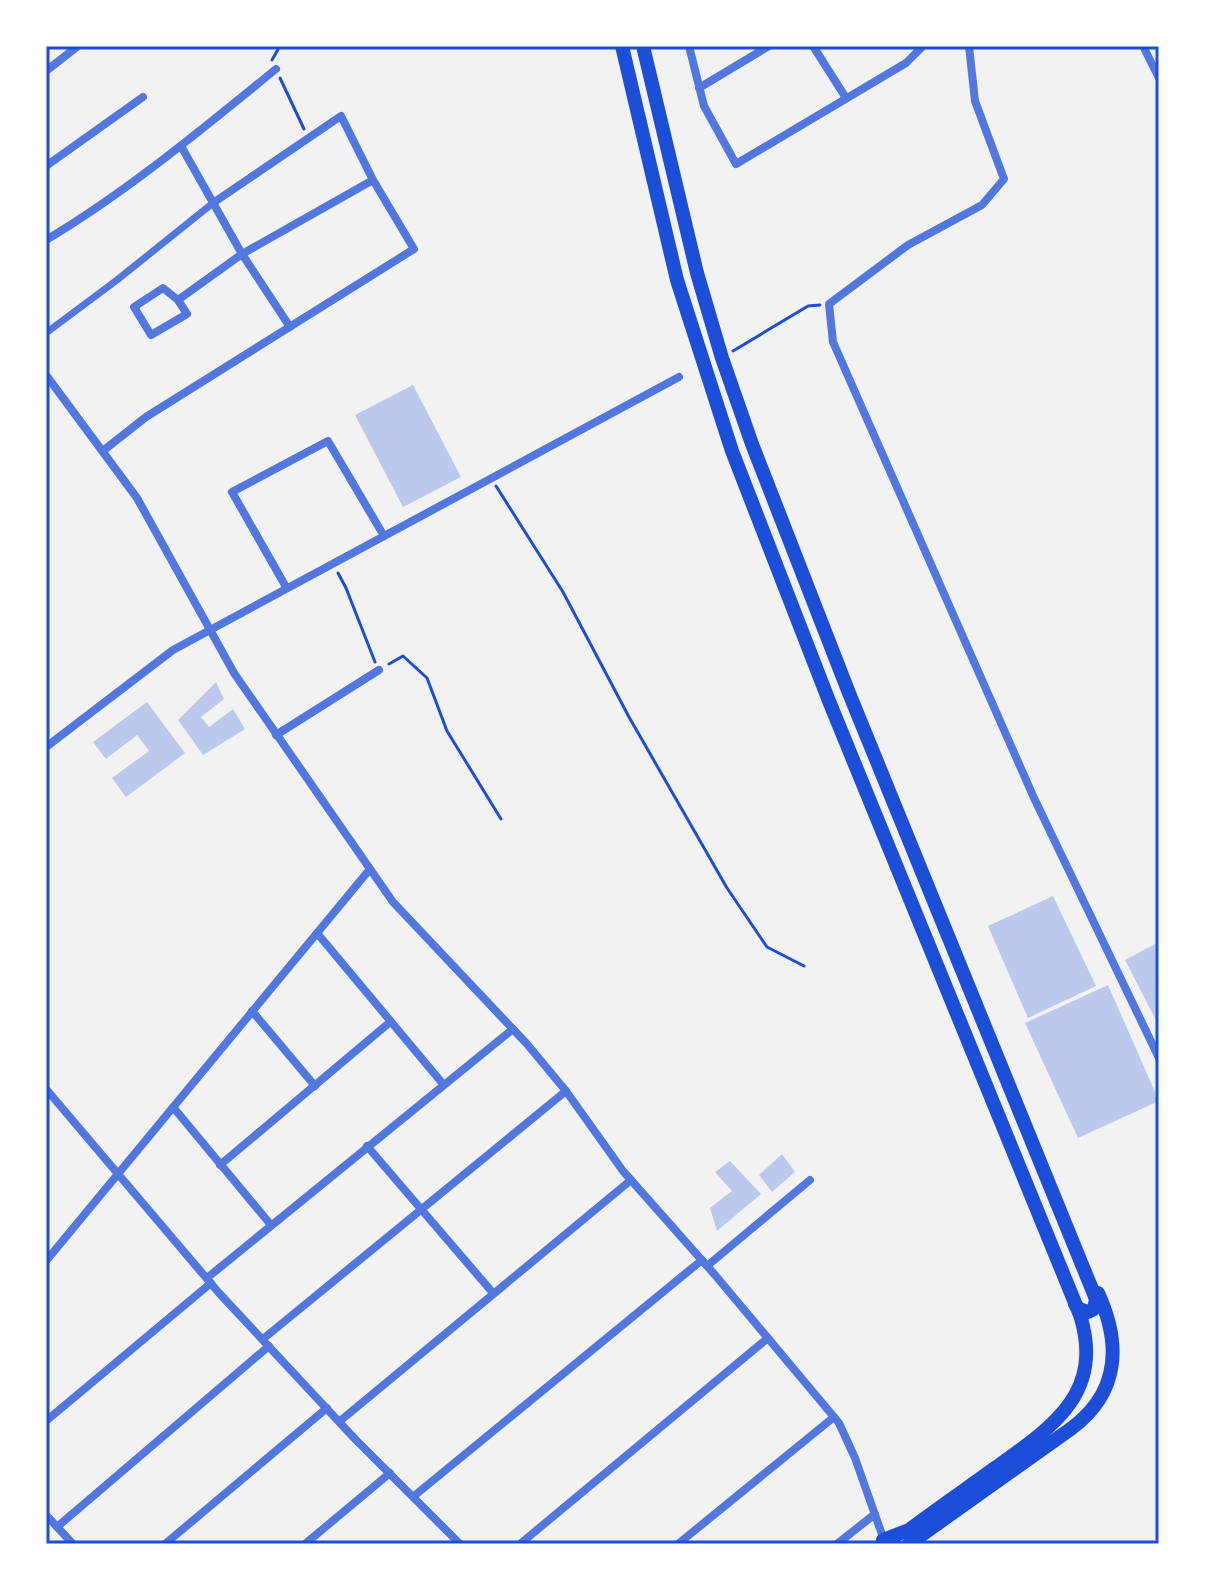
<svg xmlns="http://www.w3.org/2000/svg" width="1205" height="1590" font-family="'Sofia Sans Condensed',sans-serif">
<rect width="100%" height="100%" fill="#f2f2f2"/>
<g fill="#bdc9ec">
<polygon points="413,385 461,477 403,507 355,415"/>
<polygon points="216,682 224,699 201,717 209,727 233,709 245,729 203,755 178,720"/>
<polygon points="147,702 185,753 126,797 112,778 149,751 137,735 106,759 93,742"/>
<polygon points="1053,896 1096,986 1028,1018 988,926"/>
<polygon points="1159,942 1159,1026 1125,960"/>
<polygon points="1108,985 1159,1101 1078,1138 1025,1023"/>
<polygon points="782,1154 795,1172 772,1192 759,1175"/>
<polygon points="730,1161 761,1194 717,1231 710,1208 732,1191 715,1172"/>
</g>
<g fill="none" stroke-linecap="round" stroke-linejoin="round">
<g stroke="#1d4ed8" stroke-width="3">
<polyline points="272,60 280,46"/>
<polyline points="280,78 304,129"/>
<polyline points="733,351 808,306 820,305"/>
<polyline points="496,486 563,592 629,717 727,888 767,947 804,966"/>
<polyline points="338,573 346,588 375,662"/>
<polyline points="389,664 403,656 427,678 447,731 501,819"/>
</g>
<polyline stroke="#5277de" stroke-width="7" points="46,333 117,280 213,203"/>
<g stroke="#5277de" stroke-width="8">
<polyline points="689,46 704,106 736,164 906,63 923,46"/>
<polyline points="813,46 846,98"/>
<polyline points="969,46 975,101 1004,179 982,205 908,245 829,304 833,342 1034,798 1159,1058"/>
<polyline points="1143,46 1159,78"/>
<polyline points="46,71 78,46"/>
<polyline points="699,88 769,46"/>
<polyline points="181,146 242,254 290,327"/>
<polyline points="46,166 143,97"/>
<path d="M46,240C128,191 202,129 276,69"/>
<polygon points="163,288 178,300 187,314 151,335 134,307"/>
<polyline points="178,300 242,254 373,180"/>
<polyline points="46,375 137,498 234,673 393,902 527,1044 566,1091 623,1171 715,1275 839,1423 855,1458 885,1543"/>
<polyline points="104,450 146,417 414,249 373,180 341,116 213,203"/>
<polyline points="286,587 232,492 328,441 384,536"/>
<polyline points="276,735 379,670"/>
<polyline points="46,747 173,650 679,377"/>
<polyline points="317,933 443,1084"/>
<polyline points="252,1011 315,1086"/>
<polyline points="46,1089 219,1293 355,1439 460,1544"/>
<polyline points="173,1107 271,1225"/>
<polyline points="367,1146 493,1293"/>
<polyline points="220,1165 389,1023"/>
<polyline points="46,1261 370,869"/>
<polyline points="707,1266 810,1180"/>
<polyline points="207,1278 513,1029"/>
<polyline points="263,1339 566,1091"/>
<polyline points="46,1421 211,1283"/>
<polyline points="340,1421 631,1180"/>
<polyline points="414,1496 702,1260"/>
<polyline points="46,1515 73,1544"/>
<polyline points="57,1527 269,1346"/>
<polyline points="165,1544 327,1408"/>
<polyline points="305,1544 390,1473"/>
<polyline points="520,1544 768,1338"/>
<polyline points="678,1544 834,1417"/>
<polyline points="837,1544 875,1514"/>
</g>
<g stroke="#1d4ed8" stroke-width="14">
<path d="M622,46L677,280L732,451L829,701L1080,1315C1105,1394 1051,1428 995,1468C966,1489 937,1509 909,1530L883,1540"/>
<polyline points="643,46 697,273 722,358 752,444 849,693 1096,1299 1094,1309 1088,1312 1079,1309 1075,1304"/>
<path d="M909,1544L1072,1428C1120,1392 1121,1343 1098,1293"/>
</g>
</g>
<rect width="1205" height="1590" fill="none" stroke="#ffffff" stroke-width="96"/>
<rect x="48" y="48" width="1109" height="1494" fill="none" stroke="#1d4ed8" stroke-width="3"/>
</svg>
